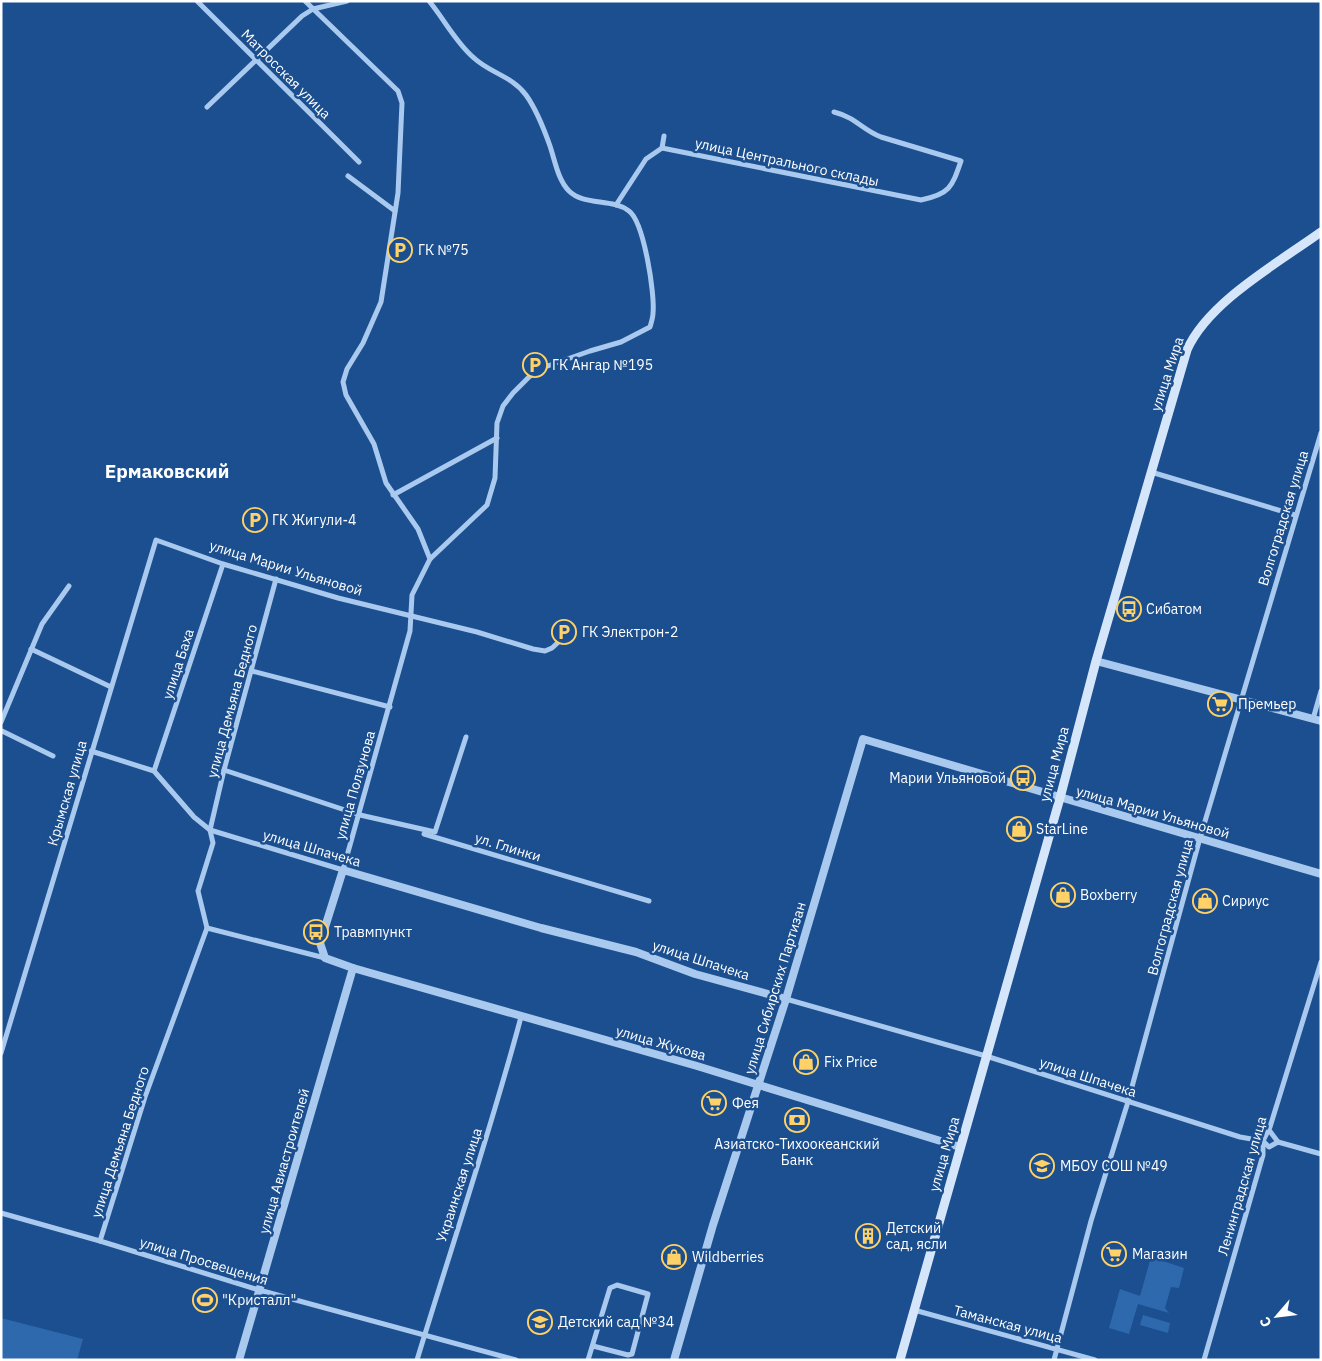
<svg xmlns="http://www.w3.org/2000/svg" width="1322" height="1361" font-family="'IBM Plex Sans',sans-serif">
<rect width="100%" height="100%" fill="#1b4f8f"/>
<g fill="#2e69ad">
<polygon points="1151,1257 1184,1268 1179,1288 1171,1287 1165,1308 1169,1313 1138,1304 1129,1334 1109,1328 1120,1289 1140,1296"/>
<polygon points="1143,1315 1170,1323 1168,1333 1140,1325"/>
<polygon points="1,1318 83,1339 77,1360 1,1360"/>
</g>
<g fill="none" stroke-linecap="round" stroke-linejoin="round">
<g stroke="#a9c9ee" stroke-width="5">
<polyline points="197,1 359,162"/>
<polyline points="305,1 398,91 402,103 398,193 381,302 363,343 347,369 343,382 346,395 374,444 386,483 418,529 430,559"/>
<polyline points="207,107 302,16 313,9 347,1"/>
<polyline points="662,148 664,136"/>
<polyline points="348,176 395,211"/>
<path d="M616,205L646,159L662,148L921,200C950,194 952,187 961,161L881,137C861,129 857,118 834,112"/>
<polyline points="1151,472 1295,515"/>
<polyline points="393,495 497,438"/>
<polyline points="31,649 111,687"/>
<polyline points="252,671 390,707"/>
<polyline points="1313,719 1321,691"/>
<polyline points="1,722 42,624 69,586"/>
<polyline points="2,731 53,756"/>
<path d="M91,751L154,771L194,817L210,830L343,870L410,631L412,595L430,559L487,505L495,478L497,423L503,406L513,393L529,377L542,368L590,351L621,342L650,327C651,323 653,318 653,313C655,294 644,222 629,211C612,198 584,206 569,191C558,180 555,161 550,146C544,129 536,109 526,95C512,76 490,73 474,58C456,43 444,19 429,1"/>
<polyline points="224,770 360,815 435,832 466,737"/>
<polyline points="154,771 223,564"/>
<polyline points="424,834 649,901"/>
<polyline points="207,928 325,958"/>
<polyline points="786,999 986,1056 1240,1137 1263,1141 1269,1147 1278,1142 1321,1154"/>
<polyline points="1,1053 156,540 223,564 338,598 477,632 533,649 545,651 552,648 564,637"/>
<polyline points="1269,1130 1278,1142"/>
<polyline points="1,1213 100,1241 259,1290 516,1360"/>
<polyline points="100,1241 145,1097 207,928 198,891 213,843 210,830 224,770 276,579"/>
<polyline points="914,1310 1095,1360"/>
<path d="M417,1360C452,1245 490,1133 521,1017"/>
<polyline points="588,1360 610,1288 617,1285 648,1294 632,1354 628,1355 593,1346"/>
<polyline points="1054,1360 1091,1221 1127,1105 1200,838 1321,433"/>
<polyline points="1204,1360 1263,1155 1263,1141 1270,1127 1321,962"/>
</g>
<g stroke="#a9c9ee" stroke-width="8">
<polyline points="1096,661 1321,721"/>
<polyline points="786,999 695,974 636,952 541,928 343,870 320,943 325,958 353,968 697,1066 960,1147"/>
<polyline points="239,1360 353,968"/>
<polyline points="674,1360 713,1225 786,999 863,739 1321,874"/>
</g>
<path stroke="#d6e6fa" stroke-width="9" d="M900,1360L1060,798L1096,661L1187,350C1208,302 1278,263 1321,232"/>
</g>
<defs>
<symbol id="parking-ring" viewBox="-11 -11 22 22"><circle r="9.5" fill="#1b4f8f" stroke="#ffd166" stroke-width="1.5"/><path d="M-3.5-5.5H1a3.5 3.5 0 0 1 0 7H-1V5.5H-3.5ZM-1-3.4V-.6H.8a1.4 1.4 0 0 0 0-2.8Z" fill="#ffd166"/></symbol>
<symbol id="bus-ring" viewBox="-11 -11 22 22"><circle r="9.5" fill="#1b4f8f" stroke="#ffd166" stroke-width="1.5"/><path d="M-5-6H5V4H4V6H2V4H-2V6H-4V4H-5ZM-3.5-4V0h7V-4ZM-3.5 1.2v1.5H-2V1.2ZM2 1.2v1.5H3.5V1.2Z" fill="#ffd166"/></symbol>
<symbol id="supermarket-ring" viewBox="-11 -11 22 22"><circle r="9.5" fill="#1b4f8f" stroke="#ffd166" stroke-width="1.5"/><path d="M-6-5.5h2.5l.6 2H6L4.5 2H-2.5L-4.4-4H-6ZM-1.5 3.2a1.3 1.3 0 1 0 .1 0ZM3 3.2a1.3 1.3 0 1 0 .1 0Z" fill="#ffd166"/></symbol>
<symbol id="shop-ring" viewBox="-11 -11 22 22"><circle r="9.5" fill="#1b4f8f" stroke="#ffd166" stroke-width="1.5"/><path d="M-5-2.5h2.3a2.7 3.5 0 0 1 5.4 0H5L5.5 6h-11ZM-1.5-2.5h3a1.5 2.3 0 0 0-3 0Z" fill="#ffd166"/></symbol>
<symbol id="bank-ring" viewBox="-11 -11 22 22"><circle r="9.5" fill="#1b4f8f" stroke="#ffd166" stroke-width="1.5"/><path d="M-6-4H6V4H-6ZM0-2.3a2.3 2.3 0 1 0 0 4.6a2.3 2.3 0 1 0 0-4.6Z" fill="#ffd166"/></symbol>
<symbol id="school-ring" viewBox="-11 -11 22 22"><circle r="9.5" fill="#1b4f8f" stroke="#ffd166" stroke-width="1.5"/><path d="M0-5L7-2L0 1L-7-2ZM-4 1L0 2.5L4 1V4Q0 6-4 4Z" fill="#ffd166"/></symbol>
<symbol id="building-ring" viewBox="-11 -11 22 22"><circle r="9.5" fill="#1b4f8f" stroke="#ffd166" stroke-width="1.5"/><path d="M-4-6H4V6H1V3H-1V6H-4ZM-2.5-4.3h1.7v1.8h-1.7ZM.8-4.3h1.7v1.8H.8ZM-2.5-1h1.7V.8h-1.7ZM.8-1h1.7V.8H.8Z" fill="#ffd166"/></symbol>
<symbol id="stadium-ring" viewBox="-11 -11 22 22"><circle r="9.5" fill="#1b4f8f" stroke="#ffd166" stroke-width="1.5"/><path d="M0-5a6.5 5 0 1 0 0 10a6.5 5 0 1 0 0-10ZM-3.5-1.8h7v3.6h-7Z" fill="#ffd166"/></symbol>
</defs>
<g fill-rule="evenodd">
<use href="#parking-ring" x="386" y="236" width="28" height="28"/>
<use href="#parking-ring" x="521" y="351" width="28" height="28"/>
<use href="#parking-ring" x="241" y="506" width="28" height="28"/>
<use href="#bus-ring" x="1115" y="595" width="28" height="28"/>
<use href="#parking-ring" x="550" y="618" width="28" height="28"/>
<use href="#supermarket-ring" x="1206" y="690" width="28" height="28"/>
<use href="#bus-ring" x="1009" y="764" width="28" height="28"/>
<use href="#shop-ring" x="1005" y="815" width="28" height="28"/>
<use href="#shop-ring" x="1049" y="881" width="28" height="28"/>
<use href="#shop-ring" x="1191" y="887" width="28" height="28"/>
<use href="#bus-ring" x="302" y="918" width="28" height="28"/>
<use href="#shop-ring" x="792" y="1048" width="28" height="28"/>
<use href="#supermarket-ring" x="700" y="1089" width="28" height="28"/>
<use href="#bank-ring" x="783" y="1106" width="28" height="28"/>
<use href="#school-ring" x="1028" y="1152" width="28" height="28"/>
<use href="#building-ring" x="854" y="1222" width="28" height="28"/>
<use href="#supermarket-ring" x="1100" y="1240" width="28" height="28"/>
<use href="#shop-ring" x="660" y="1243" width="28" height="28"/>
<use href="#stadium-ring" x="191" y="1286" width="28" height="28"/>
<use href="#school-ring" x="526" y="1308" width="28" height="28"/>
</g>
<g text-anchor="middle" stroke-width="5" stroke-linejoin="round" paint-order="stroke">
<g font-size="14" fill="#fff" stroke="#1b4f8f">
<text transform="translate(286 74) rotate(45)" y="5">Матросская улица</text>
<text transform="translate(787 162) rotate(12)" y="5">улица Центрального склады</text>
<text transform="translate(1167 374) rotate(-72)" y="5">улица Мира</text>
<text transform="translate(1283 518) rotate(-73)" y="5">Волгоградская улица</text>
<text transform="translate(286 568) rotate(17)" y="5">улица Марии Ульяновой</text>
<text transform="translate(178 664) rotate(-72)" y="5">улица Баха</text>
<text transform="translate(232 701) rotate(-75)" y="5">улица Демьяна Бедного</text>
<text transform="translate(1054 764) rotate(-75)" y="5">улица Мира</text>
<text transform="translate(355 785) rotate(-74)" y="5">улица Ползунова</text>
<text transform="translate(67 793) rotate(-74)" y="5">Крымская улица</text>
<text transform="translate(1153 812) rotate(16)" y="5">улица Марии Ульяновой</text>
<text transform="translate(508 847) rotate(17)" y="5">ул. Глинки</text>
<text transform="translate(312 848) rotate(16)" y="5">улица Шпачека</text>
<text transform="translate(1170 907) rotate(-75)" y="5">Волгоградская улица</text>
<text transform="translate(701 960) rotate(18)" y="5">улица Шпачека</text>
<text transform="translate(775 988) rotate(-73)" y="5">улица Сибирских Партизан</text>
<text transform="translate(661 1043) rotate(16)" y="5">улица Жукова</text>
<text transform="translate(1088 1077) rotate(18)" y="5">улица Шпачека</text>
<text transform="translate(120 1142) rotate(-72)" y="5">улица Демьяна Бедного</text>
<text transform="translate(944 1154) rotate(-74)" y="5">улица Мира</text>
<text transform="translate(284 1161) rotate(-74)" y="5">улица Авиастроителей</text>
<text transform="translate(459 1185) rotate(-72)" y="5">Украинская улица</text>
<text transform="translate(1242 1186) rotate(-74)" y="5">Ленинградская улица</text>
<text transform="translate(204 1261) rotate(17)" y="5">улица Просвещения</text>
<text transform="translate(1008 1324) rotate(15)" y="5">Таманская улица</text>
</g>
<g font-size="14" fill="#fff" stroke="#1b4f8f" text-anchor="start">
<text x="418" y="255">ГК №75</text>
<text x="552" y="370">ГК Ангар №195</text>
<text x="272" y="525">ГК Жигули-4</text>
<text x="1146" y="614">Сибатом</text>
<text x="582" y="637">ГК Электрон-2</text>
<text x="1238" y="709">Премьер</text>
<text x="1006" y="783" text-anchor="end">Марии Ульяновой</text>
<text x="1036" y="834">StarLine</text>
<text x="1080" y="900">Boxberry</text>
<text x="1222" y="906">Сириус</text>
<text x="334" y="937">Травмпункт</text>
<text x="824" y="1067">Fix Price</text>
<text x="732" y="1108">Фея</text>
<text x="797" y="1149" text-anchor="middle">Азиатско-Тихоокеанский<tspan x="797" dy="16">Банк</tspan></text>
<text x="1060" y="1171">МБОУ СОШ №49</text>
<text x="886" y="1233">Детский<tspan x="886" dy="16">сад, ясли</tspan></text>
<text x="1132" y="1259">Магазин</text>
<text x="692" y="1262">Wildberries</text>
<text x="222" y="1305">"Кристалл"</text>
<text x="558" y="1327">Детский сад №34</text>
</g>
<g font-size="19" font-weight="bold" fill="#fff" stroke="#1b4f8f">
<text x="167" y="478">Ермаковский</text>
</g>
</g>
<rect width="1322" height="1361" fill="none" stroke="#ffffff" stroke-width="5"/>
<g transform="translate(1277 1316) rotate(242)" stroke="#1b4f8f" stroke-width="4" paint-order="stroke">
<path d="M0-4L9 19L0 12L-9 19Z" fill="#ffffff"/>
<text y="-8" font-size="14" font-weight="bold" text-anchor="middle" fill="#ffffff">С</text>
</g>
</svg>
